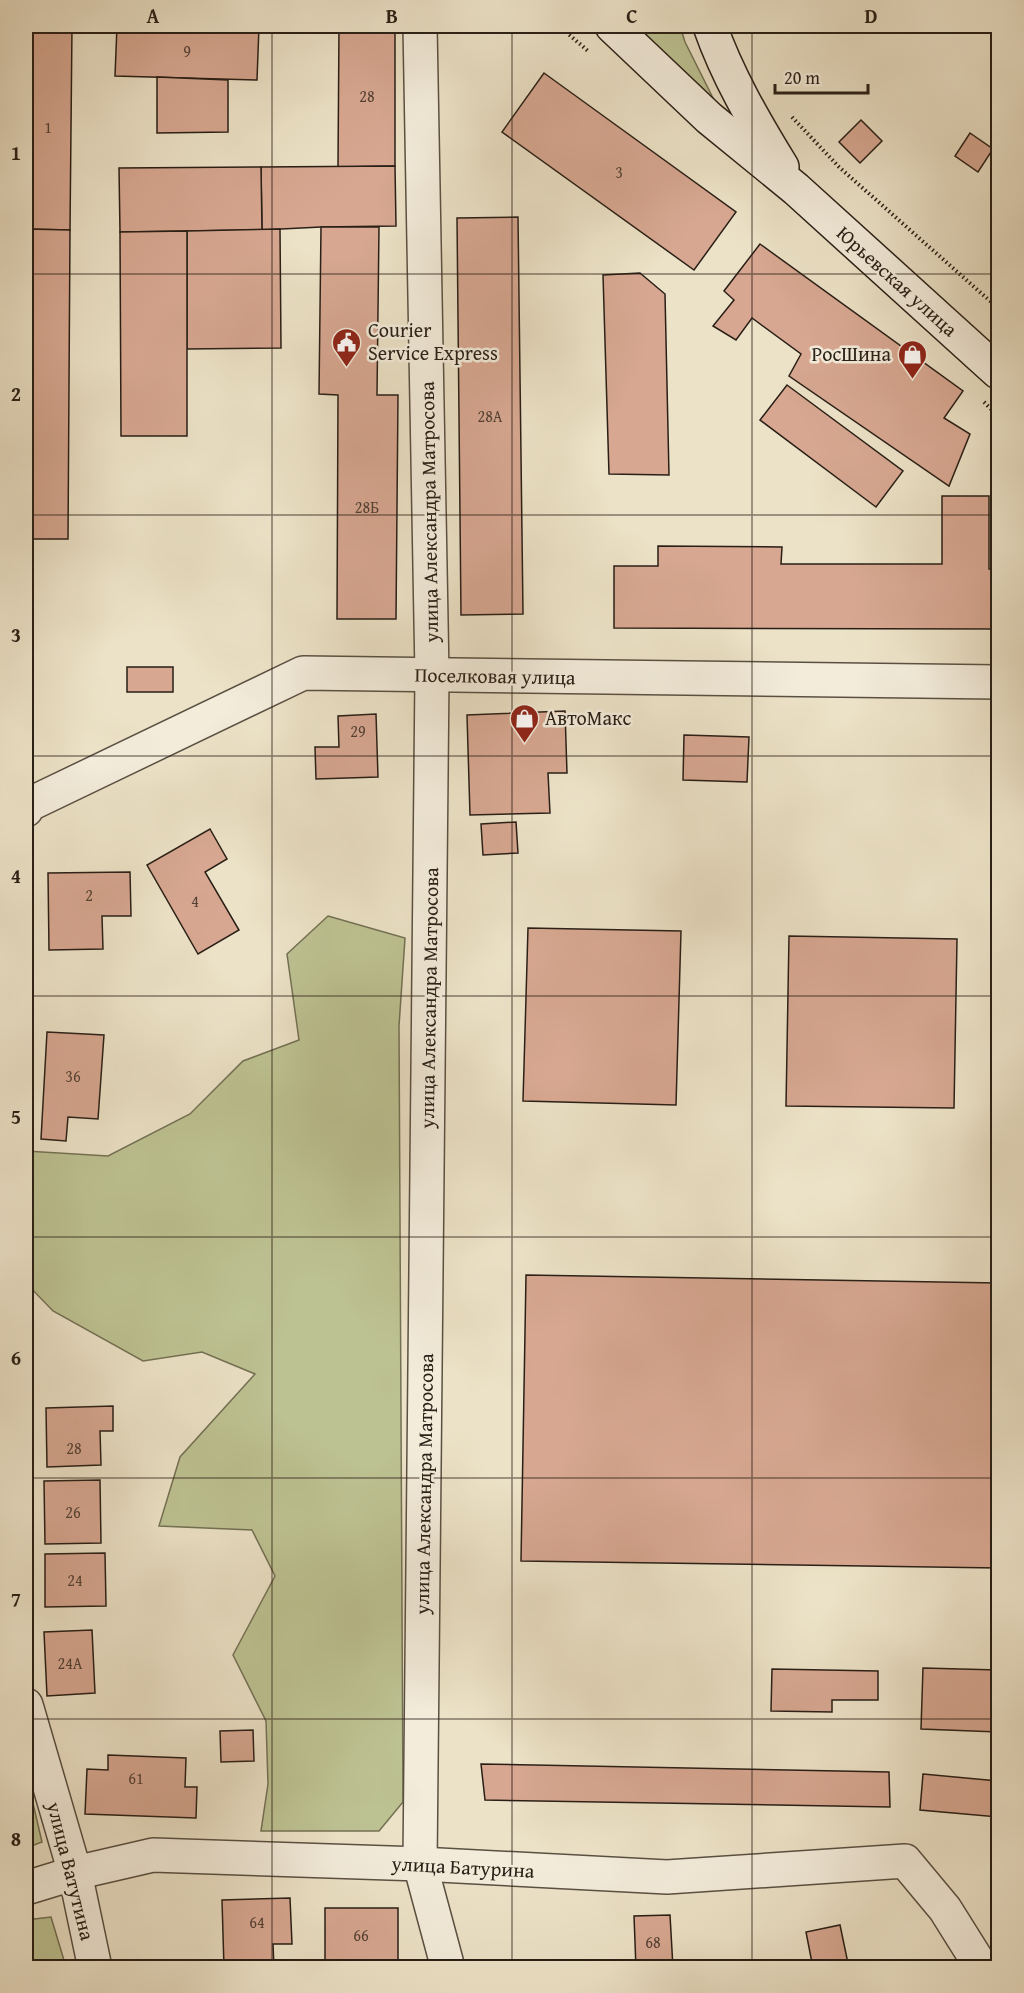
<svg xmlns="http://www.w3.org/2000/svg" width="1024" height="1993" font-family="'Gentium Book Plus',serif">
<rect width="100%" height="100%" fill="#ece2c7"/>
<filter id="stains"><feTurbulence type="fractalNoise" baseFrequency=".00333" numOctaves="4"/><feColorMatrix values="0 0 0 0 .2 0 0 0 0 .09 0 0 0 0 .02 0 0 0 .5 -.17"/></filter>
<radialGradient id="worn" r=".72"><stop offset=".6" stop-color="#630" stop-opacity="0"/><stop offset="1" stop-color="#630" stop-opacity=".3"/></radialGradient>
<g fill="#bdc292" stroke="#737054" stroke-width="1.5">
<polygon points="630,26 680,26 685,42 714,100"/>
<polygon points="328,916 405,938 399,1026 403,1802 379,1831 261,1831 268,1784 266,1721 233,1655 275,1576 252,1530 159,1526 180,1457 255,1374 202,1352 143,1361 53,1311 26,1283 26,1151 108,1156 190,1114 243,1061 299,1040 287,954"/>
<polygon points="26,1773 42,1842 26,1848"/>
<polygon points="51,1917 66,1967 26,1967 26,1920"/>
</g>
<g fill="#d7a791" stroke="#291f16" stroke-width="1.5">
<polygon points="26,26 72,26 70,230 26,229"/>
<polygon points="117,26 259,26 257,80 115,76"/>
<polygon points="339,26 395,26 395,166 338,167"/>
<polygon points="544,73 736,212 694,270 502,132"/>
<polygon points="157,77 228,80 228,132 157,133"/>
<polygon points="861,120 882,141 860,163 839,142"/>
<polygon points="970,133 993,149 978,172 955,156"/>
<polygon points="395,166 396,226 321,227 262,230 261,167"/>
<polygon points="261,167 262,230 120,232 119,168"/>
<polygon points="518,217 523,614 461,615 457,218"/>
<polygon points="321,227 379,227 377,395 398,395 396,619 337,619 338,395 319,394"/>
<polygon points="26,229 70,230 68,539 26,539"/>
<polygon points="280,229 281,348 187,349 187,231"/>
<polygon points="187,231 187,436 121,436 120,232"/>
<polygon points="760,244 963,391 944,418 970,434 949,486 789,376 801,354 752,318 736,340 713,326 734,300 724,291"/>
<polygon points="640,273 665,294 669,475 609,474 603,275"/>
<polygon points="787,385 903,471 876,507 760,420"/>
<polygon points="942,496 989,496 989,569 998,569 998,629 614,628 614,566 658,566 658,546 782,547 781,564 942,564"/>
<rect x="127" y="667" width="46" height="25"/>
<polygon points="565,711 567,773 548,773 550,813 470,815 467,715"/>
<polygon points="376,714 378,777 316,779 315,747 339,747 338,716"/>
<polygon points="684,735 749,737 747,782 683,780"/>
<polygon points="516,822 518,853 483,855 481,824"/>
<polygon points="210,829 227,859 205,872 239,930 198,954 147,865"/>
<polygon points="130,872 131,916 102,916 103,949 49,950 48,873"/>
<polygon points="528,928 681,931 676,1105 523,1101"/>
<polygon points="789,936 957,939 954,1108 786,1106"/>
<polygon points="47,1032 104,1035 98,1119 68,1117 66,1141 41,1139"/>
<polygon points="526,1275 998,1283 998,1568 521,1561"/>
<polygon points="113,1406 113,1431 100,1431 101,1465 47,1467 46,1408"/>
<polygon points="100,1480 101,1543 45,1544 44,1481"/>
<polygon points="105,1553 106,1606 45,1607 45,1554"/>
<polygon points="92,1630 95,1693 47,1696 44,1632"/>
<polygon points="923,1668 998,1670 998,1732 921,1729"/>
<polygon points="772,1669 878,1671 878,1700 832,1700 832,1712 771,1711"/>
<polygon points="253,1730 254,1761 221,1762 220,1731"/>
<polygon points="108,1755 186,1758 185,1787 197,1787 196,1818 85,1814 87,1769 108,1770"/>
<polygon points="481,1764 889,1772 890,1807 485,1800"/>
<polygon points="923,1774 998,1781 998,1817 920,1810"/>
<polygon points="290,1898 292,1944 273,1944 274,1968 224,1968 222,1900"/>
<polygon points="325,1908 398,1908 398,1962 325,1963"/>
<polygon points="670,1915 673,1968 636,1968 634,1916"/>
<polygon points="840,1925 849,1968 813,1968 806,1932"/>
</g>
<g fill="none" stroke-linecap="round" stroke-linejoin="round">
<defs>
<g id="street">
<polyline points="420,26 432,675 420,1864 448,1968"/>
<polyline points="26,810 28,805 303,673 998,682"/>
<polyline points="26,1705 75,1873 95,1968"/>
<polyline points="26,1888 75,1873 153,1855 420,1864 667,1877 905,1861 945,1909 982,1968"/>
</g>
<g id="secondary">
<polyline points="612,26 709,118 796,189 998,372"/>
<path d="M710,26C727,75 755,123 782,167"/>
</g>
</defs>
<use href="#street" stroke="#5a5042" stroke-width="36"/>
<use href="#secondary" stroke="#291f16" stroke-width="36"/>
<g stroke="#291f16" stroke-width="4" stroke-dasharray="1.5 3" stroke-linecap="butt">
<polyline points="559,26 588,51"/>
<polyline points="792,117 839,167 998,308"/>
<polyline points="984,402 998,416"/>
</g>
<use href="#street" stroke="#f3ecdb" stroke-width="33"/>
<use href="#secondary" stroke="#f3ecdb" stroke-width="33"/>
</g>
<path fill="none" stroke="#291f16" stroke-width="1.5" stroke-opacity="0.55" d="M272,26V1968M512,26V1968M752,26V1968M26,274H998M26,515H998M26,756H998M26,996H998M26,1237H998M26,1478H998M26,1719H998"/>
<defs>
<symbol id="civic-pin" viewBox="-11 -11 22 30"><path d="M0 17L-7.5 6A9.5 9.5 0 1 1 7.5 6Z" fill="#8f2418" stroke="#f3ecdb"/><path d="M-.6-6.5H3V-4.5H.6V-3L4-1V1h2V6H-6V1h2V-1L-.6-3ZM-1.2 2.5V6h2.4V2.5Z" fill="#fff"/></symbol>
<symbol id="shop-pin" viewBox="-11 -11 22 30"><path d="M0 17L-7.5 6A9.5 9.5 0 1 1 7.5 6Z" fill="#8f2418" stroke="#f3ecdb"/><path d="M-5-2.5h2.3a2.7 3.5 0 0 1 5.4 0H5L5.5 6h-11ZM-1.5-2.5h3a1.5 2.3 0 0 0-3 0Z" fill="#fff"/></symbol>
</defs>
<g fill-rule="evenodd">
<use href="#civic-pin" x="330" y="326" width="33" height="45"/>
<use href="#shop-pin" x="896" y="338" width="33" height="45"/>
<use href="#shop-pin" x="508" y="702" width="33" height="45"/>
</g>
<g text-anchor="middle" stroke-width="5" stroke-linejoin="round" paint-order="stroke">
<g font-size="16" fill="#544135">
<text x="187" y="57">9</text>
<text x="367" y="102">28</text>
<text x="48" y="133">1</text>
<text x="619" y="178">3</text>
<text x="490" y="422">28А</text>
<text x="367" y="513">28Б</text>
<text x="358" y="737">29</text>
<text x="89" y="901">2</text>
<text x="195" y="907">4</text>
<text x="73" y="1082">36</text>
<text x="74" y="1454">28</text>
<text x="73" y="1518">26</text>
<text x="75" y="1586">24</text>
<text x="70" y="1669">24А</text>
<text x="136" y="1784">61</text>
<text x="257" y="1928">64</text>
<text x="361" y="1941">66</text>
<text x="653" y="1948">68</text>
</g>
<g font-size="20" fill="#291f16" stroke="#f3ecdb">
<text transform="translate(897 281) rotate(42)" y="7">Юрьевская улица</text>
<text transform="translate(429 512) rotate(-91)" y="7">улица Александра Матросова</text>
<text transform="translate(495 676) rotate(1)" y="7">Поселковая улица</text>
<text transform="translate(429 998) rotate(-89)" y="7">улица Александра Матросова</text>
<text transform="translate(424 1484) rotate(-89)" y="7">улица Александра Матросова</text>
<text transform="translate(463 1867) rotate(3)" y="7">улица Батурина</text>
<text transform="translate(71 1871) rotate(76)" y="7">улица Ватутина</text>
</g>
<g font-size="20" fill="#291f16" stroke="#f3ecdb" text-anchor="start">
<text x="368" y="337">Courier<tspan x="368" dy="23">Service Express</tspan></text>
<text x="891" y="361" text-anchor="end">РосШина</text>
<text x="545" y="725">АвтоМакс</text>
</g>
</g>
<rect width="1024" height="1993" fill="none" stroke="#ece2c7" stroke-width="66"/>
<path d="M775 84v9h93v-9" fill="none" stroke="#291f16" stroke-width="3"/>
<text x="784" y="84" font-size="18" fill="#291f16" stroke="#f3ecdb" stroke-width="4.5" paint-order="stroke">20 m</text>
<rect x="33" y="33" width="958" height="1927" fill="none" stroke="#291f16" stroke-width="2"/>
<g font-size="20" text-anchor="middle" font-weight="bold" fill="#291f16">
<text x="153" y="23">A</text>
<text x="392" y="23">B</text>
<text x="632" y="23">C</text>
<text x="871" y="23">D</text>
<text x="16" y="160">1</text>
<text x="16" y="401">2</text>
<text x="16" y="642">3</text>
<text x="16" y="883">4</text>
<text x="16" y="1124">5</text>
<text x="16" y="1365">6</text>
<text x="16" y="1606">7</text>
<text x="16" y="1846">8</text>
</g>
<rect width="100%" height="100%" filter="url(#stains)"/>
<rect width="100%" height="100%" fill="url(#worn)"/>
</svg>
